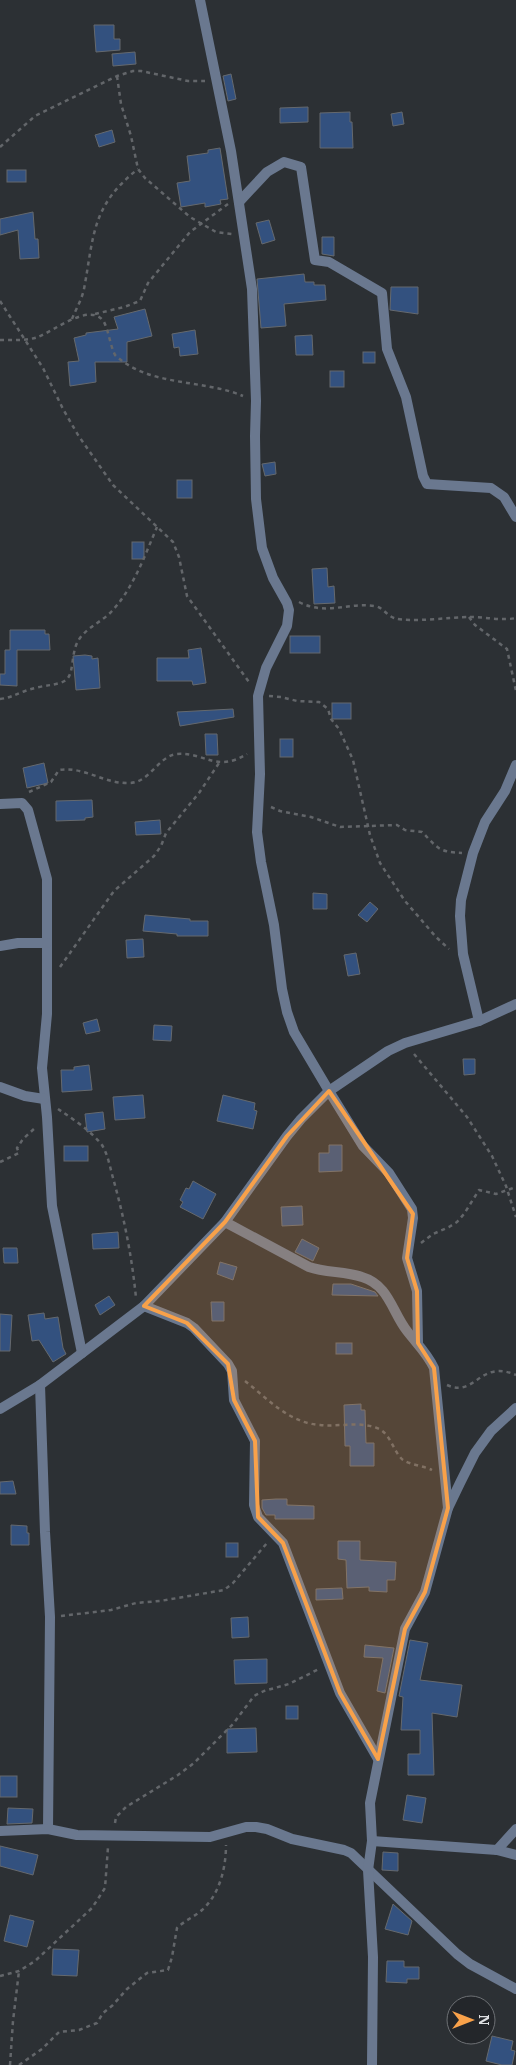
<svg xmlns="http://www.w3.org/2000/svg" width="516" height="2065" font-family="'IBM Plex Serif',serif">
<rect width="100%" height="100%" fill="#2c3034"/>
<g fill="#33517f" stroke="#65696e">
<polygon points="94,25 114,25 114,39 120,39 120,50 96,52"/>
<polygon points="135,52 136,64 113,66 112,54"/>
<polygon points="231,74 236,99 228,101 223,76"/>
<polygon points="308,107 308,122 280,123 280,108"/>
<polygon points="350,112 350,122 352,122 353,148 320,148 320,113"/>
<polygon points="402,112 404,124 393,126 391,114"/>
<polygon points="112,130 115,142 99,147 95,135"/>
<polygon points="220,148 228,199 220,200 221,204 205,207 205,203 181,207 177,183 190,181 187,156 208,153 208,150"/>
<rect x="7" y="170" width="19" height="12"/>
<polygon points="33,212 35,239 38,239 39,258 20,259 18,230 0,235 0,219"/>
<polygon points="269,220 275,240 262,244 256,223"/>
<polygon points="322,237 334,237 334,256 322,254"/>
<polygon points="304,274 305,282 314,282 314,285 325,285 326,300 284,304 286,326 261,328 257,279"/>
<polygon points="391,287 418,287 418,314 390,310"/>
<polygon points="145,309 152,336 127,342 127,362 95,362 96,382 70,386 68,362 79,361 74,338 86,335 86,333 118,329 114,317"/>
<polygon points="195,330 198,354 180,356 179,347 174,348 172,334"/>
<polygon points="312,335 313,355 296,355 295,336"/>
<rect x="363" y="352" width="12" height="11"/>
<rect x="330" y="371" width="14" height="16"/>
<polygon points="275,462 276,474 265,476 262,464"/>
<rect x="177" y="480" width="15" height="18"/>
<rect x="132" y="542" width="12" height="17"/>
<polygon points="327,568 328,587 334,586 335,603 314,604 312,569"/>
<polygon points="10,630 45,630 45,634 49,634 50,650 17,650 17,686 0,685 0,674 5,674 5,650 10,650"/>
<rect x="290" y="636" width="30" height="17"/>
<polygon points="201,648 206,683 193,685 192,681 157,681 157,658 189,658 188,650"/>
<polygon points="85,655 92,656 92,659 98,658 100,688 76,690 73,656"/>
<rect x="332" y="703" width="19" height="16"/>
<polygon points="233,709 234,717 180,726 177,712"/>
<polygon points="205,734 217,734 218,755 206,755"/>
<rect x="280" y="739" width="13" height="18"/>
<polygon points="44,763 48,783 27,788 23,768"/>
<polygon points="92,800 93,817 85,818 85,820 56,821 56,801"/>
<polygon points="160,820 161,834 136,835 135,822"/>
<polygon points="313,893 327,894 327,909 313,909"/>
<polygon points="370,902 378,909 367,922 358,915"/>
<polygon points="145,915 190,919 190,921 208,921 208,936 177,936 177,934 143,931"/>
<polygon points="143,939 144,957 127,958 126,940"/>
<polygon points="356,953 360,974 348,976 344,955"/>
<polygon points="97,1019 100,1031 86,1034 83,1023"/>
<polygon points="154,1025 172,1026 171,1041 153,1040"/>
<polygon points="463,1059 475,1059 475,1074 464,1075"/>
<polygon points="89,1065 92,1090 62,1092 61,1070 74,1070 74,1067"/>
<polygon points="143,1095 145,1118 115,1120 113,1097"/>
<polygon points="223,1095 255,1103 254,1110 257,1111 253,1129 217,1121"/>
<polygon points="103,1112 105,1129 87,1132 85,1114"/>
<polygon points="329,1145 342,1145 342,1171 319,1172 319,1153 329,1153"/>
<rect x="64" y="1146" width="24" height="15"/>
<polygon points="193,1181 216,1194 203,1219 180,1207 183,1202 180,1200 186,1188 189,1189"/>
<polygon points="302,1206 303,1225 282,1226 281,1207"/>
<polygon points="118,1232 119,1248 93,1249 92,1234"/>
<polygon points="302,1239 319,1248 313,1261 295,1252"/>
<polygon points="3,1248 17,1248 18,1263 4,1263"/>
<polygon points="220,1262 237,1267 233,1280 217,1274"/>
<polygon points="333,1284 351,1284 375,1292 378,1296 332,1295"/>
<polygon points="109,1296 115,1305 100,1315 95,1305"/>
<polygon points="211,1302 224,1302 224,1321 212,1321"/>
<polygon points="44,1313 45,1319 58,1317 63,1348 66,1354 53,1362 39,1340 32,1341 28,1315"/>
<polygon points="0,1314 12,1315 10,1351 0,1351"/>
<rect x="336" y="1343" width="16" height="11"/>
<polygon points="361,1404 361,1410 365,1410 366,1443 374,1443 374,1466 350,1466 350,1446 345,1446 344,1405"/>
<polygon points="13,1481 16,1494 0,1494 0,1482"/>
<polygon points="276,1499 287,1499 287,1505 314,1506 314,1519 275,1519 275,1515 266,1515 262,1508 262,1500"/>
<polygon points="11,1525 27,1526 27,1533 29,1533 29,1545 11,1545"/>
<polygon points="338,1541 360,1541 360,1560 396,1562 395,1580 387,1580 387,1592 369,1591 369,1587 347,1588 346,1560 338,1559"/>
<rect x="226" y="1543" width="12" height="14"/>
<polygon points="342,1588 343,1599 316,1600 316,1589"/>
<polygon points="248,1617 249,1637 232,1638 231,1618"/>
<polygon points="410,1640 428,1643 420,1680 462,1685 457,1717 432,1713 434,1775 408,1775 408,1754 420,1754 420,1730 401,1730 403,1697 399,1696"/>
<polygon points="365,1645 394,1648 385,1693 377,1691 383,1658 364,1657"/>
<polygon points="267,1659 267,1683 235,1684 234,1660"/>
<rect x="286" y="1706" width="12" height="13"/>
<polygon points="256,1728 257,1752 227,1753 227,1729"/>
<rect x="0" y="1776" width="17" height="21"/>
<polygon points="407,1795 426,1798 422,1823 403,1820"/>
<polygon points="8,1808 33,1809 32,1823 7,1824"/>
<polygon points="0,1846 38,1855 33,1875 0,1866"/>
<polygon points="383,1852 398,1853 398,1871 382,1870"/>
<polygon points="393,1904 412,1921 408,1935 385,1929"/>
<polygon points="10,1915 34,1921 27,1947 4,1941"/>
<polygon points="53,1949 79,1950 77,1976 52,1975"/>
<polygon points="387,1961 404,1961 404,1967 419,1967 419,1979 407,1979 407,1983 386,1982"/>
<polygon points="492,2036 513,2041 511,2050 515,2051 512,2065 502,2065 486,2061"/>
</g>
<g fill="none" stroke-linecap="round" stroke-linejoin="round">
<g stroke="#63666a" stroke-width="2.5" stroke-dasharray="4 4" stroke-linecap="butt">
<polyline points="117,76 121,104 131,136 138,169 145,178 190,217 216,232 232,234"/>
<polyline points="0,147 35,116 117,76 133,71 141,71 188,81 205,81"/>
<polyline points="0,301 43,368 63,409 78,435 113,485 173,542 179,557 187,596 249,682"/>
<polyline points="95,314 124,307 140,301 148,283 190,232 228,204"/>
<path d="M72,319C76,309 82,299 84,289C94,236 91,206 138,169"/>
<path d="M0,340C13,340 26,341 38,337C54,331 91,301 104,322C109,332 110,345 115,355C149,387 203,379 243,396"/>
<path d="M299,602C326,616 348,602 374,606C383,607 386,615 394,618C409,623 452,617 470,617C485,617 502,621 516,618"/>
<polyline points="469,617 475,625 507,649 516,691"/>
<polyline points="269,696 281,697 297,701 319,702 328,709 331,719 339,729 353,760 370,835 380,863 405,901 436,937 449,949"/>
<path d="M0,699C10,698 16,694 25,691C33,688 43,686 51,685C56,684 62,683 66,680C75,673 70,651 80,638C89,626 103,621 112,611C134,587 145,555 157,527"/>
<path d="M29,792L51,782L59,770C84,766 104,784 129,783C150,783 158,756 177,754C205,752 216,773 247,754"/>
<path d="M271,807L280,811L311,817L340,827L397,825L405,830L422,832C438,848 438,852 462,853"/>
<polyline points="60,967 114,891 154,856 161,846 166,833 199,793 219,763"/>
<polyline points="414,1054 467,1117 492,1156 506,1186 516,1217"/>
<path d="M58,1109C73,1119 91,1131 102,1145C108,1155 110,1167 113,1178C124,1217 132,1257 136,1298"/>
<polyline points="0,1162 19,1153 17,1148 23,1139 35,1128"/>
<polyline points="421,1243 433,1234 449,1227 457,1222 464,1214 479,1190 496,1194 516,1187"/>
<path d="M245,1381C268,1399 289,1423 320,1425C339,1427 359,1421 377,1428C391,1433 393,1452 403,1460C411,1465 424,1466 432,1470"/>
<path d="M447,1385C476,1398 479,1359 516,1375"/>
<polyline points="61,1616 111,1610 136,1603 160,1601 224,1590 233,1583 267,1543"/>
<polyline points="115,1823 116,1817 126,1807 178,1775 194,1763 233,1724 254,1696 264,1691 289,1684 319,1669"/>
<polyline points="0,1976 19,1971 35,1961 92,1908 105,1888 108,1847"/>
<polyline points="10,2065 13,2021 19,1971"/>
<path d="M19,2065L42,2049L59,2032L79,2030L97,2023L103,2013L113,2005L127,1989L147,1973L168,1970L172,1957L177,1928C184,1921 194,1917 202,1910C220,1894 226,1867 226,1845"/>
</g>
<g stroke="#6a788f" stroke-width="10">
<polyline points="200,0 231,151 252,289 256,401 255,436 256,499 262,548 273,578 287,603 289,610 287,626 266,668 258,696 260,774 257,832 261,862 274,925 282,989 287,1012 294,1032 329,1091 363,1146 389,1173 412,1209 413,1218 407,1258 417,1291 418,1343"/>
<polyline points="239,202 267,172 284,162 301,167 315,260 329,262 382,293 387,349 406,397 423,476 427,484 491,488 504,497 516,517"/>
<polyline points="0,804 22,803 28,810 47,879 47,1014 42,1068 47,1117 52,1206 82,1353"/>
<polyline points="0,946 18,943 47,943"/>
<polyline points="479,1021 463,954 460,916 461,900 473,853 485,822 505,791 516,765"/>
<polyline points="0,1087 25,1096 44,1099"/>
<path d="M225,1222L309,1267C326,1273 345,1271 362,1277C389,1285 392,1312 407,1331C417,1344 427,1353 434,1368L448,1508"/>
<polyline points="144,1306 187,1323 194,1328 228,1364 232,1371 234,1400 255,1441 254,1505 258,1517 283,1543 340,1693 378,1759"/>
<polyline points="40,1385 45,1532 50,1617 48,1829"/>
<polyline points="0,1409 40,1385 144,1306 225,1222 287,1136 301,1119 329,1091 388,1051 405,1043 479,1021 516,1004"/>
<polyline points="0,1831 48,1829 77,1835 210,1837 246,1827 256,1827 267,1829 292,1839 344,1850 351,1853 457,1954 470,1964 516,1989"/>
<polyline points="372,1841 497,1850 516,1855"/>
<polyline points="497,1850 516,1829"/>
<polyline points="372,2065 373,1957 368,1870 372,1841 370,1803 405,1629 425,1592 448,1508 460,1483 475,1453 491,1431 516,1408"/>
</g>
</g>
<path fill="#f8a14a" fill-opacity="0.2" stroke="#f8a14a" stroke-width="4" stroke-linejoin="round" d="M329,1091L413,1214L407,1258L417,1291L418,1343L434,1368L448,1508L425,1592L405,1629L378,1759L340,1693L283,1543L258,1517L255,1441L234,1400L228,1364L187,1323L144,1306L225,1222L287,1136Z"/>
<g transform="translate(471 2020) rotate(90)"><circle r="24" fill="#23262a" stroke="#6d7074"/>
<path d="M0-4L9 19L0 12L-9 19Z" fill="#f8a14a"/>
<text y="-8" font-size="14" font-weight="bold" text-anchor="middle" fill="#dddfe2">N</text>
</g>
</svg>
